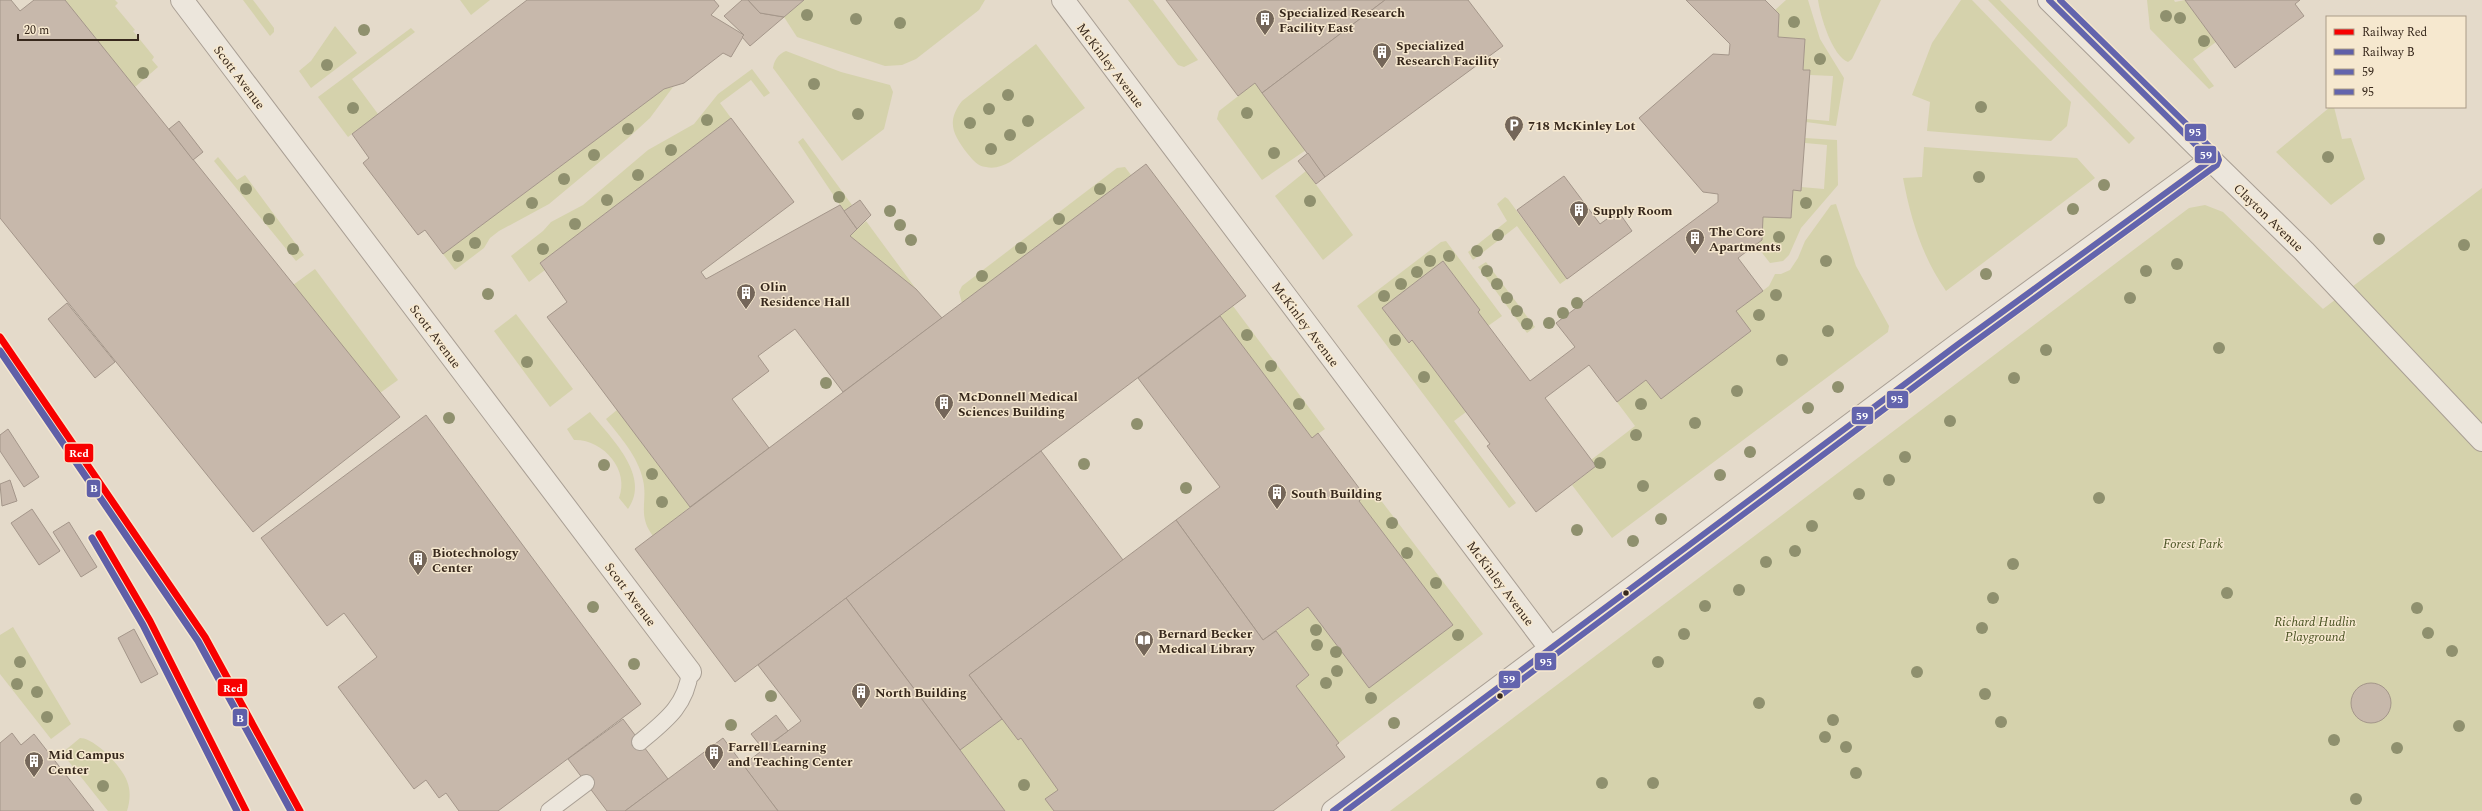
<svg xmlns="http://www.w3.org/2000/svg" width="2482" height="811" font-family="Spectral,serif">
<rect width="100%" height="100%" fill="#e4daca"/>
<g fill="#d5d2ac">
<polygon points="65,0 115,0 118,3 115,6 135,30 133,31 154,57 152,60 158,67 135,87"/>
<polygon points="243,0 253,0 274,28 274,32 270,36"/>
<polygon points="460,0 490,0 471,15"/>
<polygon points="804,0 985,0 979,10 916,59 902,65 885,66 797,37 784,17"/>
<polygon points="1128,0 1153,0 1198,60 1184,67 1178,65"/>
<polygon points="1786,0 1808,0 1820,39 1844,78 1836,126 1806,122 1806,119 1829,121 1833,76 1810,75 1810,70 1803,70 1805,39 1778,37 1779,14 1775,10"/>
<path d="M1818,0H1881L1852,59L1848,62C1832,56 1820,15 1818,0Z"/>
<polygon points="1961,0 1972,0 2071,102 2067,126 2051,141 1927,131 1930,102 1912,95 1932,43"/>
<polygon points="1988,0 2000,0 2135,138 2129,144"/>
<polygon points="2147,0 2174,0 2175,2 2185,0 2216,42 2193,59 2214,86 2209,89 2150,29"/>
<polygon points="335,26 357,53 311,88 299,71 311,61"/>
<polygon points="411,28 415,32 352,79 378,114 348,137 318,97"/>
<path d="M1036,44L1085,108L1010,162C1002,166 995,169 986,167C977,166 973,160 967,153C953,134 946,122 962,101Z"/>
<path d="M786,51L841,72L890,85L893,92L884,129L842,161L773,68C774,61 778,54 786,51Z"/>
<polygon points="752,69 770,93 764,97 751,80 720,103 731,118 540,263 545,270 529,282 511,256 543,231 551,222 583,205 648,150 694,124 718,94"/>
<polygon points="1255,83 1306,150 1262,180 1217,119 1219,111"/>
<polygon points="673,87 650,118 627,139 549,204 499,231 490,238 484,248 455,270 443,254 664,89"/>
<polygon points="2330,107 2334,107 2342,139 2351,138 2365,179 2331,205 2276,152"/>
<polygon points="803,138 852,205 844,211 798,142"/>
<polygon points="1805,138 1837,140 1838,185 1801,228 1789,255 1783,261 1770,263 1755,244 1762,240 1763,217 1791,218 1793,190 1801,191 1801,187 1824,189 1827,145 1805,143"/>
<path d="M1924,147L2077,158L2095,178L1946,291C1922,256 1911,220 1903,178L1922,177Z"/>
<polygon points="218,157 237,180 245,175 304,255 296,261 214,161"/>
<polygon points="1125,167 1131,175 962,303 959,292 962,286 1117,168"/>
<polygon points="1306,171 1353,235 1323,260 1275,196"/>
<polygon points="2482,188 2482,811 1390,811 2189,208 2205,205 2223,212 2323,309"/>
<polygon points="1505,197 1508,199 1567,279 1560,284 1517,226 1473,260 1468,252 1507,221 1497,204"/>
<polygon points="1836,204 1856,266 1889,326 1888,332 1612,538 1572,485 1596,466 1591,460 1635,426 1617,402 1646,380 1661,399 1750,330 1736,311 1769,286 1775,274 1781,274 1790,270 1798,258 1805,241 1831,205"/>
<polygon points="866,221 916,289 850,236"/>
<polygon points="1446,241 1502,316 1488,326 1478,312 1480,310 1443,261 1382,308 1409,343 1412,340 1466,412 1454,421 1516,503 1509,508 1357,306 1441,242"/>
<polygon points="1486,262 1535,327 1527,333 1478,267"/>
<polygon points="315,269 398,380 380,393 293,285"/>
<polygon points="1233,306 1325,429 1312,438 1220,316"/>
<polygon points="516,314 573,389 550,407 494,331"/>
<path d="M617,410L690,507L653,536C637,515 648,502 643,480C638,456 620,437 606,419Z"/>
<path d="M590,412C610,437 652,476 628,509L619,498C630,470 603,439 574,440L567,429Z"/>
<polygon points="1373,490 1483,634 1339,743 1296,686 1309,675 1276,631 1308,607 1369,688 1453,625 1359,501"/>
<polygon points="13,627 71,724 51,739 0,674 0,635"/>
<polygon points="1002,719 1018,740 1021,738 1058,790 1046,799 1054,811 1005,811 960,750"/>
<path d="M80,738C95,738 122,767 127,781C131,791 130,801 127,811H108L62,753Z"/>
</g>
<g fill="#c7b8ab" stroke="#a4968a">
<polygon points="0,0 11,0 20,11 34,0 65,0 400,417 253,532 0,218"/>
<polygon points="527,0 714,0 719,6 711,15 744,35 731,57 723,53 684,83 664,89 443,254 425,230 418,235 363,163 369,158 352,134"/>
<polygon points="742,0 748,0 760,13 784,17 750,46 742,37 744,35 724,16"/>
<polygon points="748,0 804,0 784,17 760,13"/>
<polygon points="1166,0 1385,0 1262,93 1255,83 1238,96"/>
<polygon points="1385,0 1468,0 1503,46 1325,177 1262,93"/>
<polygon points="1686,0 1765,0 1779,14 1778,37 1805,39 1803,70 1810,70 1801,191 1793,190 1791,218 1763,217 1762,240 1738,258 1763,291 1736,311 1751,331 1661,399 1646,380 1617,402 1589,365 1545,398 1596,466 1536,512 1487,446 1490,444 1412,340 1409,343 1382,308 1443,261 1480,310 1478,312 1530,381 1575,347 1556,323 1718,202 1718,194 1703,192 1639,118 1713,54 1729,55 1730,44"/>
<polygon points="2185,0 2300,0 2295,4 2304,16 2235,68"/>
<polygon points="731,118 794,202 701,272 706,279 840,205 857,229 850,236 916,289 942,318 843,392 795,329 758,356 769,371 732,399 769,448 690,507 547,317 567,302 540,263"/>
<polygon points="179,121 203,152 193,160 169,129"/>
<polygon points="1308,153 1325,177 1316,184 1298,161"/>
<polygon points="1146,164 1246,296 735,682 635,549"/>
<polygon points="1564,176 1600,224 1618,211 1632,231 1567,279 1517,210"/>
<polygon points="860,200 871,215 857,229 844,211"/>
<polygon points="67,303 115,362 95,378 48,319"/>
<polygon points="1220,316 1312,438 1318,433 1365,496 1359,501 1453,625 1369,688 1308,607 1263,640 1176,520 1220,487 1138,378"/>
<polygon points="426,415 641,704 498,811 459,811 446,793 439,798 426,780 414,789 338,687 377,657 344,613 327,626 261,538"/>
<polygon points="8,429 39,477 24,487 0,451 0,435"/>
<polygon points="1041,451 1123,560 969,675 1002,719 960,750 846,598"/>
<polygon points="10,480 17,501 2,506 0,484"/>
<polygon points="32,509 60,551 39,565 11,523"/>
<polygon points="1176,520 1263,640 1276,631 1309,675 1296,686 1339,743 1336,745 1345,757 1273,811 1054,811 1045,799 1058,790 1021,738 1018,740 969,675"/>
<polygon points="69,522 97,567 81,577 53,532"/>
<polygon points="846,598 960,750 1005,811 778,811 743,765 801,721 758,665"/>
<polygon points="134,629 158,674 141,683 118,638"/>
<circle cx="2371" cy="703" r="20"/>
<polygon points="776,715 788,731 763,749 751,734"/>
<polygon points="623,719 668,779 625,811 607,811 568,759"/>
<polygon points="12,733 21,745 34,734 94,811 0,811 0,743"/>
<polygon points="723,738 778,811 625,811 668,779"/>
</g>
<g fill="none" stroke-linecap="round" stroke-linejoin="round">
<defs>
<g id="service">
<path d="M640,742C665,721 686,706 690,672"/>
<polyline points="549,811 586,783"/>
</g>
<g id="minor">
<polyline points="182,0 690,672"/>
<polyline points="1063,0 1550,648"/>
<polyline points="2211,160 2304,251 2482,440"/>
</g>
<polyline id="tertiary" points="1333,811 1957,345 2211,160 2049,0"/>
</defs>
<use href="#service" stroke="#a99f94" stroke-width="18"/>
<use href="#minor" stroke="#a99f94" stroke-width="24"/>
<use href="#tertiary" stroke="#a99f94" stroke-width="24"/>
<use href="#service" stroke="#ece6dc" stroke-width="16"/>
<use href="#minor" stroke="#ece6dc" stroke-width="22"/>
<use href="#tertiary" stroke="#ece6dc" stroke-width="22"/>
<defs>
<polyline id="bus-1" points="1333,811 1957,345 2211,160 2049,0"/>
<polyline id="bus-2" points="1346,811 1962,351 2217,165 2219,160 2217,154 2060,0"/>
</defs>
<use href="#bus-1" stroke="#f6e8cf" stroke-width="9"/>
<use href="#bus-2" stroke="#f6e8cf" stroke-width="9"/>
<use href="#bus-1" stroke="#6364ad" stroke-width="6"/>
<use href="#bus-2" stroke="#6364ad" stroke-width="6"/>
<defs>
<g id="rail-1">
<polyline points="0,337 205,637 300,811"/>
<polyline points="99,534 150,621 246,811"/>
</g>
<g id="rail-2">
<polyline points="0,351 198,641 291,811"/>
<polyline points="92,538 143,625 237,811"/>
</g>
</defs>
<use href="#rail-1" stroke="#f6e8cf" stroke-width="10"/>
<use href="#rail-2" stroke="#f6e8cf" stroke-width="10"/>
<use href="#rail-1" stroke="#f80000" stroke-width="7"/>
<use href="#rail-2" stroke="#5f5fa8" stroke-width="7"/>
</g>
<g fill="#8f906e">
<circle cx="807" cy="15" r="6"/>
<circle cx="2166" cy="16" r="6"/>
<circle cx="2180" cy="18" r="6"/>
<circle cx="856" cy="19" r="6"/>
<circle cx="1794" cy="22" r="6"/>
<circle cx="900" cy="23" r="6"/>
<circle cx="364" cy="30" r="6"/>
<circle cx="2204" cy="41" r="6"/>
<circle cx="1820" cy="59" r="6"/>
<circle cx="327" cy="65" r="6"/>
<circle cx="143" cy="73" r="6"/>
<circle cx="814" cy="84" r="6"/>
<circle cx="1008" cy="95" r="6"/>
<circle cx="1981" cy="107" r="6"/>
<circle cx="353" cy="108" r="6"/>
<circle cx="989" cy="109" r="6"/>
<circle cx="1247" cy="113" r="6"/>
<circle cx="858" cy="114" r="6"/>
<circle cx="707" cy="120" r="6"/>
<circle cx="1028" cy="121" r="6"/>
<circle cx="970" cy="123" r="6"/>
<circle cx="628" cy="129" r="6"/>
<circle cx="1010" cy="135" r="6"/>
<circle cx="991" cy="149" r="6"/>
<circle cx="671" cy="150" r="6"/>
<circle cx="1274" cy="153" r="6"/>
<circle cx="594" cy="155" r="6"/>
<circle cx="2328" cy="157" r="6"/>
<circle cx="638" cy="175" r="6"/>
<circle cx="1979" cy="177" r="6"/>
<circle cx="564" cy="179" r="6"/>
<circle cx="2104" cy="185" r="6"/>
<circle cx="246" cy="189" r="6"/>
<circle cx="1100" cy="189" r="6"/>
<circle cx="839" cy="197" r="6"/>
<circle cx="607" cy="200" r="6"/>
<circle cx="1310" cy="201" r="6"/>
<circle cx="532" cy="203" r="6"/>
<circle cx="1806" cy="203" r="6"/>
<circle cx="2073" cy="209" r="6"/>
<circle cx="890" cy="211" r="6"/>
<circle cx="269" cy="219" r="6"/>
<circle cx="1059" cy="219" r="6"/>
<circle cx="575" cy="224" r="6"/>
<circle cx="900" cy="225" r="6"/>
<circle cx="1498" cy="235" r="6"/>
<circle cx="1779" cy="237" r="6"/>
<circle cx="2379" cy="239" r="6"/>
<circle cx="911" cy="240" r="6"/>
<circle cx="475" cy="243" r="6"/>
<circle cx="2464" cy="245" r="6"/>
<circle cx="1021" cy="248" r="6"/>
<circle cx="293" cy="249" r="6"/>
<circle cx="543" cy="249" r="6"/>
<circle cx="1477" cy="251" r="6"/>
<circle cx="458" cy="256" r="6"/>
<circle cx="1449" cy="256" r="6"/>
<circle cx="1430" cy="261" r="6"/>
<circle cx="1826" cy="261" r="6"/>
<circle cx="2177" cy="264" r="6"/>
<circle cx="1487" cy="271" r="6"/>
<circle cx="2146" cy="271" r="6"/>
<circle cx="1417" cy="272" r="6"/>
<circle cx="1986" cy="274" r="6"/>
<circle cx="982" cy="276" r="6"/>
<circle cx="1401" cy="284" r="6"/>
<circle cx="1497" cy="284" r="6"/>
<circle cx="488" cy="294" r="6"/>
<circle cx="1776" cy="295" r="6"/>
<circle cx="1384" cy="296" r="6"/>
<circle cx="1507" cy="298" r="6"/>
<circle cx="2130" cy="298" r="6"/>
<circle cx="1577" cy="303" r="6"/>
<circle cx="1517" cy="311" r="6"/>
<circle cx="1563" cy="313" r="6"/>
<circle cx="1759" cy="315" r="6"/>
<circle cx="1549" cy="323" r="6"/>
<circle cx="1527" cy="324" r="6"/>
<circle cx="1828" cy="331" r="6"/>
<circle cx="1247" cy="335" r="6"/>
<circle cx="1395" cy="340" r="6"/>
<circle cx="2219" cy="348" r="6"/>
<circle cx="2046" cy="350" r="6"/>
<circle cx="1782" cy="360" r="6"/>
<circle cx="527" cy="362" r="6"/>
<circle cx="1271" cy="366" r="6"/>
<circle cx="1424" cy="377" r="6"/>
<circle cx="2014" cy="378" r="6"/>
<circle cx="826" cy="383" r="6"/>
<circle cx="1838" cy="387" r="6"/>
<circle cx="1737" cy="391" r="6"/>
<circle cx="1299" cy="404" r="6"/>
<circle cx="1641" cy="404" r="6"/>
<circle cx="1808" cy="408" r="6"/>
<circle cx="449" cy="418" r="6"/>
<circle cx="1950" cy="421" r="6"/>
<circle cx="1695" cy="423" r="6"/>
<circle cx="1137" cy="424" r="6"/>
<circle cx="1636" cy="435" r="6"/>
<circle cx="1750" cy="452" r="6"/>
<circle cx="1905" cy="457" r="6"/>
<circle cx="1600" cy="463" r="6"/>
<circle cx="1084" cy="464" r="6"/>
<circle cx="604" cy="465" r="6"/>
<circle cx="652" cy="474" r="6"/>
<circle cx="1720" cy="475" r="6"/>
<circle cx="1889" cy="480" r="6"/>
<circle cx="1643" cy="486" r="6"/>
<circle cx="1186" cy="488" r="6"/>
<circle cx="1859" cy="494" r="6"/>
<circle cx="2099" cy="498" r="6"/>
<circle cx="662" cy="502" r="6"/>
<circle cx="1661" cy="519" r="6"/>
<circle cx="1392" cy="523" r="6"/>
<circle cx="1812" cy="526" r="6"/>
<circle cx="1577" cy="530" r="6"/>
<circle cx="1633" cy="541" r="6"/>
<circle cx="1795" cy="551" r="6"/>
<circle cx="1407" cy="553" r="6"/>
<circle cx="1766" cy="562" r="6"/>
<circle cx="2013" cy="564" r="6"/>
<circle cx="1436" cy="583" r="6"/>
<circle cx="1739" cy="590" r="6"/>
<circle cx="2227" cy="593" r="6"/>
<circle cx="1993" cy="598" r="6"/>
<circle cx="1705" cy="606" r="6"/>
<circle cx="593" cy="607" r="6"/>
<circle cx="2417" cy="608" r="6"/>
<circle cx="1982" cy="628" r="6"/>
<circle cx="1316" cy="630" r="6"/>
<circle cx="2428" cy="633" r="6"/>
<circle cx="1684" cy="634" r="6"/>
<circle cx="1458" cy="635" r="6"/>
<circle cx="1317" cy="645" r="6"/>
<circle cx="2452" cy="651" r="6"/>
<circle cx="1336" cy="652" r="6"/>
<circle cx="20" cy="662" r="6"/>
<circle cx="1658" cy="662" r="6"/>
<circle cx="634" cy="664" r="6"/>
<circle cx="1337" cy="671" r="6"/>
<circle cx="1917" cy="672" r="6"/>
<circle cx="1326" cy="683" r="6"/>
<circle cx="17" cy="684" r="6"/>
<circle cx="37" cy="692" r="6"/>
<circle cx="1985" cy="694" r="6"/>
<circle cx="771" cy="696" r="6"/>
<circle cx="1371" cy="698" r="6"/>
<circle cx="1759" cy="703" r="6"/>
<circle cx="47" cy="717" r="6"/>
<circle cx="1833" cy="720" r="6"/>
<circle cx="2001" cy="722" r="6"/>
<circle cx="1394" cy="723" r="6"/>
<circle cx="731" cy="725" r="6"/>
<circle cx="2459" cy="726" r="6"/>
<circle cx="1825" cy="737" r="6"/>
<circle cx="2334" cy="740" r="6"/>
<circle cx="1846" cy="747" r="6"/>
<circle cx="2397" cy="748" r="6"/>
<circle cx="1856" cy="773" r="6"/>
<circle cx="1602" cy="783" r="6"/>
<circle cx="1653" cy="783" r="6"/>
<circle cx="1024" cy="785" r="6"/>
<circle cx="103" cy="786" r="6"/>
<circle cx="2356" cy="799" r="6"/>
</g>
<defs>
<symbol id="building-pin" viewBox="-11 -11 22 30"><path d="M0 17L-7.5 6A9.5 9.5 0 1 1 7.5 6Z" fill="#746659" stroke="#f6e8cf"/><path d="M-4-6H4V6H1V3H-1V6H-4ZM-2.5-4.3h1.7v1.8h-1.7ZM.8-4.3h1.7v1.8H.8ZM-2.5-1h1.7V.8h-1.7ZM.8-1h1.7V.8H.8Z" fill="#fff"/></symbol>
<symbol id="parking-pin" viewBox="-11 -11 22 30"><path d="M0 17L-7.5 6A9.5 9.5 0 1 1 7.5 6Z" fill="#746659" stroke="#f6e8cf"/><path d="M-3.5-5.5H1a3.5 3.5 0 0 1 0 7H-1V5.5H-3.5ZM-1-3.4V-.6H.8a1.4 1.4 0 0 0 0-2.8Z" fill="#fff"/></symbol>
<symbol id="library-pin" viewBox="-11 -11 22 30"><path d="M0 17L-7.5 6A9.5 9.5 0 1 1 7.5 6Z" fill="#746659" stroke="#f6e8cf"/><path d="M-6-4Q-3-5.5-.7-3.5V5Q-3 3-6 4ZM6-4Q3-5.5 .7-3.5V5Q3 3 6 4Z" fill="#fff"/></symbol>
</defs>
<g fill-rule="evenodd">
<use href="#building-pin" x="1254" y="8" width="22" height="30"/>
<use href="#building-pin" x="1371" y="41" width="22" height="30"/>
<use href="#parking-pin" x="1503" y="114" width="22" height="30"/>
<use href="#building-pin" x="1568" y="199" width="22" height="30"/>
<use href="#building-pin" x="1684" y="227" width="22" height="30"/>
<use href="#building-pin" x="735" y="282" width="22" height="30"/>
<use href="#building-pin" x="933" y="392" width="22" height="30"/>
<use href="#building-pin" x="1266" y="482" width="22" height="30"/>
<use href="#building-pin" x="407" y="548" width="22" height="30"/>
<use href="#library-pin" x="1133" y="629" width="22" height="30"/>
<use href="#building-pin" x="850" y="681" width="22" height="30"/>
<use href="#building-pin" x="703" y="742" width="22" height="30"/>
<use href="#building-pin" x="23" y="750" width="22" height="30"/>
</g>
<g fill="#37281c" stroke="#f6e8cf" stroke-width="1.5">
<circle cx="1626" cy="593" r="3.5"/>
<circle cx="1500" cy="696" r="3.5"/>
</g>
<g text-anchor="middle" stroke-width="3" stroke-linejoin="round" paint-order="stroke">
<g font-size="13" font-weight="bold" fill="#37281c" stroke="#f6e8cf" text-anchor="start">
<text x="1279" y="17">Specialized Research<tspan x="1279" dy="15">Facility East</tspan></text>
<text x="1396" y="50">Specialized<tspan x="1396" dy="15">Research Facility</tspan></text>
<text x="1528" y="130">718 McKinley Lot</text>
<text x="1593" y="215">Supply Room</text>
<text x="1709" y="236">The Core<tspan x="1709" dy="15">Apartments</tspan></text>
<text x="760" y="291">Olin<tspan x="760" dy="15">Residence Hall</tspan></text>
<text x="958" y="401">McDonnell Medical<tspan x="958" dy="15">Sciences Building</tspan></text>
<text x="1291" y="498">South Building</text>
<text x="432" y="557">Biotechnology<tspan x="432" dy="15">Center</tspan></text>
<text x="1158" y="638">Bernard Becker<tspan x="1158" dy="15">Medical Library</tspan></text>
<text x="875" y="697">North Building</text>
<text x="728" y="751">Farrell Learning<tspan x="728" dy="15">and Teaching Center</tspan></text>
<text x="48" y="759">Mid Campus<tspan x="48" dy="15">Center</tspan></text>
</g>
<g font-size="13" fill="#37281c" stroke="#f6e8cf">
<text transform="translate(1111 65) rotate(53)" y="5">McKinley Avenue</text>
<text transform="translate(240 77) rotate(53)" y="5">Scott Avenue</text>
<text transform="translate(2269 217) rotate(44)" y="5">Clayton Avenue</text>
<text transform="translate(1306 324) rotate(53)" y="5">McKinley Avenue</text>
<text transform="translate(436 336) rotate(53)" y="5">Scott Avenue</text>
<text transform="translate(1501 583) rotate(53)" y="5">McKinley Avenue</text>
<text transform="translate(631 594) rotate(53)" y="5">Scott Avenue</text>
</g>
<g font-size="13" font-style="italic" fill="#4a5323" stroke="#f6e8cf">
<text x="2193" y="548">Forest Park</text>
<text x="2315" y="626">Richard Hudlin<tspan x="2315" dy="15">Playground</tspan></text>
</g>
</g>
<g stroke="#f6e8cf" stroke-width="1.5">
<rect x="2184" y="123" width="23" height="19" rx="4" fill="#6364ad"/>
<rect x="2194" y="145" width="23" height="19" rx="4" fill="#6364ad"/>
<rect x="1886" y="390" width="23" height="19" rx="4" fill="#6364ad"/>
<rect x="1851" y="406" width="23" height="19" rx="4" fill="#6364ad"/>
<rect x="64" y="443" width="30" height="20" rx="4" fill="#f80000"/>
<rect x="86" y="479" width="15" height="19" rx="4" fill="#5f5fa8"/>
<rect x="1534" y="652" width="23" height="19" rx="4" fill="#6364ad"/>
<rect x="1498" y="670" width="23" height="19" rx="4" fill="#6364ad"/>
<rect x="217" y="678" width="31" height="19" rx="4" fill="#f80000"/>
<rect x="232" y="708" width="16" height="19" rx="4" fill="#5f5fa8"/>
</g>
<g font-size="11" text-anchor="middle" font-weight="bold" fill="#fff">
<text x="2195" y="136">95</text>
<text x="2206" y="159">59</text>
<text x="1897" y="403">95</text>
<text x="1862" y="420">59</text>
<text x="79" y="457">Red</text>
<text x="94" y="492">B</text>
<text x="1546" y="666">95</text>
<text x="1509" y="683">59</text>
<text x="233" y="692">Red</text>
<text x="240" y="722">B</text>
</g>
<rect x="2326" y="16" width="140" height="92" fill="#f6e8cf" stroke="#aa9b87"/>
<rect x="2334" y="29" width="20" height="6" fill="#f80000" stroke="#aa9b87"/>
<text x="2362" y="36" font-size="12" fill="#37281c">Railway Red</text>
<rect x="2334" y="49" width="20" height="6" fill="#5f5fa8" stroke="#aa9b87"/>
<text x="2362" y="56" font-size="12" fill="#37281c">Railway B</text>
<rect x="2334" y="69" width="20" height="6" fill="#6364ad" stroke="#aa9b87"/>
<text x="2362" y="76" font-size="12" fill="#37281c">59</text>
<rect x="2334" y="89" width="20" height="6" fill="#6364ad" stroke="#aa9b87"/>
<text x="2362" y="96" font-size="12" fill="#37281c">95</text>
<path d="M18 34v6h120v-6" fill="none" stroke="#37281c" stroke-width="2"/>
<text x="24" y="34" font-size="12" fill="#37281c" stroke="#f6e8cf" stroke-width="3" paint-order="stroke">20 m</text>
</svg>
